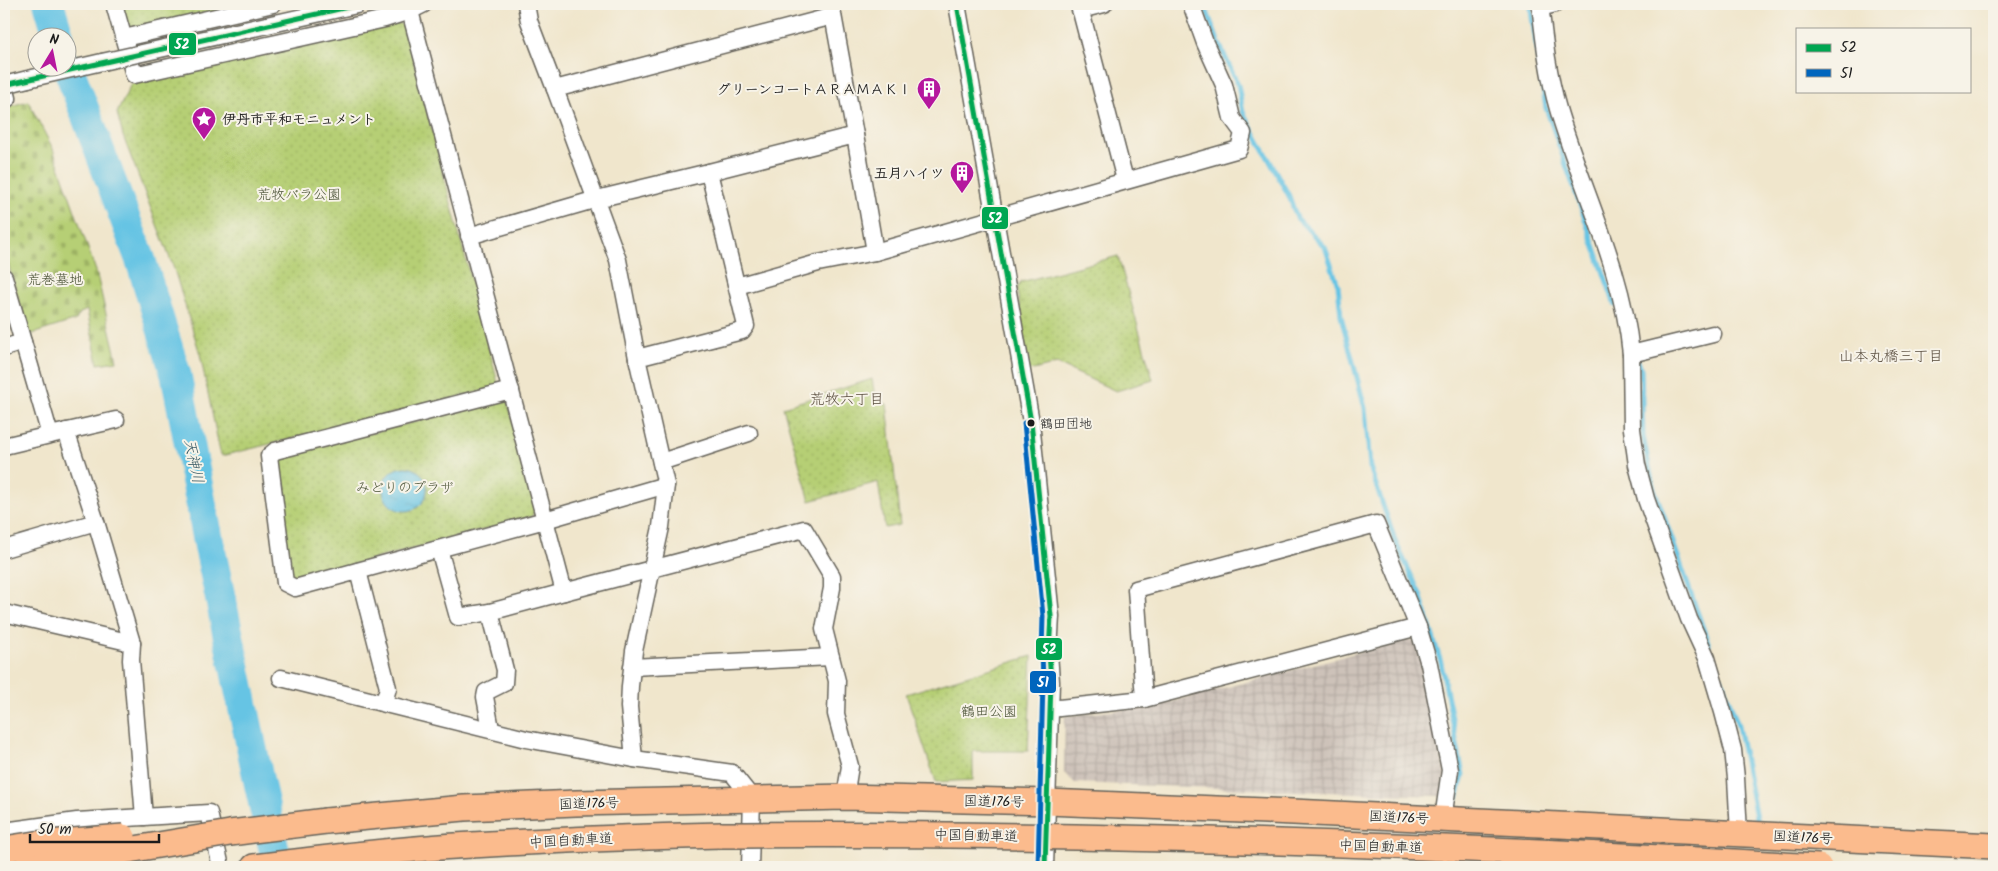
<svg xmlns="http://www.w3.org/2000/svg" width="1998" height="871" font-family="Kalam,'Klee One',sans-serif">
<defs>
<pattern id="industrial-grid" width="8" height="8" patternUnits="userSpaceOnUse" patternTransform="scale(1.25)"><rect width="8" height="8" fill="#cdc2b9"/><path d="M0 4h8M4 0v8" fill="none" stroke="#afa69e"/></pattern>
<pattern id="cemetery-stones" width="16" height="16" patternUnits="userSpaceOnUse" patternTransform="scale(1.25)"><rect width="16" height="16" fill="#b6cf74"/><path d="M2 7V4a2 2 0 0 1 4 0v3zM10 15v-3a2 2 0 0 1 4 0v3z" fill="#9cb164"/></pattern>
<pattern id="park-dots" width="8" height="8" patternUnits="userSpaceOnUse" patternTransform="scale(1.25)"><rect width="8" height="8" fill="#b6cf74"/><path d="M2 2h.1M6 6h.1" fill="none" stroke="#9cb164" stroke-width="1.8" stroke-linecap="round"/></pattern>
<pattern id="water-ripples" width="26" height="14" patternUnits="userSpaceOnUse" patternTransform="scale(1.25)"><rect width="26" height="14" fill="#66c4e4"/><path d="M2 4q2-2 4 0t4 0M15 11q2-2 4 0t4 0" fill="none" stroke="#58a8c3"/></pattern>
</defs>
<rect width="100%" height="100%" fill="#f7f3e8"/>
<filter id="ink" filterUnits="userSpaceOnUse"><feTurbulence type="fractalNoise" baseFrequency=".02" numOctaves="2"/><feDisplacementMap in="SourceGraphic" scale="10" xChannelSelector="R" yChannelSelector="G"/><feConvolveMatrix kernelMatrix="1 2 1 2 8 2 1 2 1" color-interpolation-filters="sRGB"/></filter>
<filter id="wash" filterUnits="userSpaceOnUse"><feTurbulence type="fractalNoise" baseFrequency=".0096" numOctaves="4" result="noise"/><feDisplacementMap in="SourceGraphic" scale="20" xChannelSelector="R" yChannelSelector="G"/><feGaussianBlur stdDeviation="1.12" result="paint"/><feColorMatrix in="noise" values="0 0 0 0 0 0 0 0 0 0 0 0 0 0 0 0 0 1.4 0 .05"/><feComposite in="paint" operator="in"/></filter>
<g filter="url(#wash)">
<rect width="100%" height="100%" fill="#f0e6cc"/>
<polygon fill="url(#industrial-grid)" points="1408,639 1417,642 1445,775 1441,796 1075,783 1064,773 1065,716 1156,706"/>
<polygon fill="url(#cemetery-stones)" stroke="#697648" points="28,101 53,149 96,271 117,361 98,364 87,310 80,313 76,320 29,335 4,250 4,108"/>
<g fill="url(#park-dots)" stroke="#697648">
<polygon points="117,4 248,4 135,30 124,26"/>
<polygon points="398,23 405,27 498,383 494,388 222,456 220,452 200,354 174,269 123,136 117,113 131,84"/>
<polygon points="1118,256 1153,380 1116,391 1057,364 1029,371 1017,289 1021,282"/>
<path d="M872,379C874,390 874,401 887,404L900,525L885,528L878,482L810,501L783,407Z"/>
<polygon points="507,399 536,510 531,517 299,579 290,573 276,461 279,456"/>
<polygon points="1032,656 1028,751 973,751 973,780 936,782 906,694"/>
</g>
<circle fill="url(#water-ripples)" stroke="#417080" cx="405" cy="489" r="22"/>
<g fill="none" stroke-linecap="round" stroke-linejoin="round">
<g stroke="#66c4e4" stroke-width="5">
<polyline points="1204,4 1218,41 1238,85 1243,112 1289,196 1297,218 1325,247 1338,285 1341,316 1365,408 1370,467 1396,543 1420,594 1441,663 1463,775 1457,798"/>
<polyline points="1530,4 1546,108 1615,305"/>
<polyline points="1637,359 1641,369 1643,436 1653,485 1709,645"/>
<polyline points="1721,678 1738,725 1758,828"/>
</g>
<g stroke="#66c4e4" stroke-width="31">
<polyline points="49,4 59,38"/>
<polyline points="68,67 141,261 176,375 209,544 260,787 278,867"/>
</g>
</g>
</g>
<g filter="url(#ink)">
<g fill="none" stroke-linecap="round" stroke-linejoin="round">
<defs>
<g id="minor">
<polyline points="114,4 134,75 385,19 410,11 424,4"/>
<polyline points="526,4 529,21 555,89"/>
<polyline points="831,4 855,135"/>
<polyline points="957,4 1031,422 1051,616 1049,652 1051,682 1045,867"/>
<polyline points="1079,4 1125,180"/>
<path d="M1540,4C1544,39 1548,75 1558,109C1582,190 1623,269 1631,354L1713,334"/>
<polyline points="1540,8 1555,4"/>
<polyline points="1080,10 1104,4"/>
<polyline points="410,11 545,520 666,485"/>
<polyline points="124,38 273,4"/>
<polyline points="28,79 102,62"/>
<polyline points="4,83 8,98 4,101"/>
<polyline points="709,172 855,135 875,252"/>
<polyline points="469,236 597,199 709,172 746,326 742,331 637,358 666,485 661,527 634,651 630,686 629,707 634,759"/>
<polyline points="4,277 23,342"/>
<polyline points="737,286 818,263 875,252 1239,149 1243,133 1232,118 1224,85 1205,43 1191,4"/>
<polyline points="4,348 23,342 50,435 116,420"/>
<polyline points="1631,354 1632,429 1637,465 1646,499 1689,619 1707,658 1723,712 1733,750 1736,778 1739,833"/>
<polyline points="637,358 618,260 555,89 833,16"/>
<polyline points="511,390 275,451 269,456 285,583 295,588 545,520 564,592 804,529 832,576 832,588 824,629 837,681 836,714 850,766 845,797"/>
<polyline points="66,431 96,522 132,643 131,660 144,817"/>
<polyline points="4,446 50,435"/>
<polyline points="661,462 749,433"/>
<polyline points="4,549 96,522"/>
<polyline points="439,549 458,617 490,612 564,592"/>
<polyline points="358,571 388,688 384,702"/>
<polyline points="490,612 505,670 504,683 486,692 485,697 491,729"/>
<polyline points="4,613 132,643"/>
<polyline points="632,667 831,657"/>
<polyline points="281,678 526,739 634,759 732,773 752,798 750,867"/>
<polyline points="1144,699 1418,627"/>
<polyline points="1050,709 1144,699 1136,589 1376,524 1418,627 1429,664 1450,770 1443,819"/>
<polyline points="4,831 77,821 209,813 221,867"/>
</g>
<g id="highway">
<polyline points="326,821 464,808 576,803 845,797 1047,802 1293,812 1994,846"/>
<path d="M254,867C326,858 399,849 472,845C555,840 638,837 722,835"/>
</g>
</defs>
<use href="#minor" stroke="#66635a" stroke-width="19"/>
<use href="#highway" stroke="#66635a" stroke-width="28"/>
<use href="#minor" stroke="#fff" stroke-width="16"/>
<use href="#highway" stroke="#fbbb8d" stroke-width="25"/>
<defs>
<g id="minor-bridge">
<polyline points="102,62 361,4"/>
<polyline points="4,85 28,79"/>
</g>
<g id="highway-bridge">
<path d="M722,835C1088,832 1454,845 1819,867"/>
<polyline points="4,849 36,844 123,837"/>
<polyline points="27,867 230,833 326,821"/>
</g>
</defs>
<use href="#minor-bridge" stroke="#66635a" stroke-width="19" stroke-linecap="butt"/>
<use href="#highway-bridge" stroke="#66635a" stroke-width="28" stroke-linecap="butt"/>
<use href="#minor-bridge" stroke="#fff" stroke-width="16"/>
<use href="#highway-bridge" stroke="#fbbb8d" stroke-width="25"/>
<defs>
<g id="bus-1">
<polyline points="957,4 1031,422 1051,616 1049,652 1051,682 1045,867"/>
<polyline points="4,85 361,4"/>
</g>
<polyline id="bus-2" points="1024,423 1043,616 1042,652 1043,682 1038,867"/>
</defs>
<use href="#bus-1" stroke="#f7f3e8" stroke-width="9"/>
<use href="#bus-2" stroke="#f7f3e8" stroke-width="9"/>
<use href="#bus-1" stroke="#00a651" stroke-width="5"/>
<use href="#bus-2" stroke="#0065bd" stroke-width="5"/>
</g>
</g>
<defs>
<symbol id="building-pin" viewBox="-11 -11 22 30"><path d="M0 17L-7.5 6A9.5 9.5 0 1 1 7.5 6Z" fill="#b5179e" stroke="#f7f3e8"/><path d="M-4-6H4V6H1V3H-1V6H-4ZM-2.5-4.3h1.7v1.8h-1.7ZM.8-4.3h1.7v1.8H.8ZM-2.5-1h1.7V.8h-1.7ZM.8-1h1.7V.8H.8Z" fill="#fff"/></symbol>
<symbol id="sight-pin" viewBox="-11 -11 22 30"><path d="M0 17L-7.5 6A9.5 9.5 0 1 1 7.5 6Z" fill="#b5179e" stroke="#f7f3e8"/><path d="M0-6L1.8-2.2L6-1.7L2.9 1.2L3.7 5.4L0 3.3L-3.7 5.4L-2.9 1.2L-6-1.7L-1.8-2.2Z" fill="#fff"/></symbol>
</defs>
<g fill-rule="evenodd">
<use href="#building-pin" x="915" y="75" width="28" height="38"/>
<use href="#sight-pin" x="190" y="105" width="28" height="38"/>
<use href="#building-pin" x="948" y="159" width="28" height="38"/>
</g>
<circle fill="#1c1c1c" stroke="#f7f3e8" stroke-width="2" cx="1031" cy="423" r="4.5"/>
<g text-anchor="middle" stroke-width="4" stroke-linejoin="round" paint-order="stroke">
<g font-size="13" fill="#1c1c1c" stroke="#f7f3e8" text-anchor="start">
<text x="1040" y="428">鶴田団地</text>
</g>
<g font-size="14" font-weight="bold" fill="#1c1c1c" stroke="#f7f3e8" text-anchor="end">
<text x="912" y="94">グリーンコートＡＲＡＭＡＫＩ</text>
<text x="222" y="124" text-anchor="start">伊丹市平和モニュメント</text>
<text x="944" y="178">五月ハイツ</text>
</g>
<g font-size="14" fill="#4a5236" stroke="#f7f3e8">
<text x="299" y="199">荒牧バラ公園</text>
<text x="55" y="284">荒巻墓地</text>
<text x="405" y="492">みどりのプラザ</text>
<text x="989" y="716">鶴田公園</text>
</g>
<g font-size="14" fill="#1c1c1c" stroke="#f7f3e8">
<text transform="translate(994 801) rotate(1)" y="5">国道176号</text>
<text transform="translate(589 803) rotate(-2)" y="5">国道176号</text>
<text transform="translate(1399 817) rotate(3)" y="5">国道176号</text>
<text transform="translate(976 835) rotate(1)" y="5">中国自動車道</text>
<text transform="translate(1803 837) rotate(3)" y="5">国道176号</text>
<text transform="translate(571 840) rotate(-3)" y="5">中国自動車道</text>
<text transform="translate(1381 846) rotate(2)" y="5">中国自動車道</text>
</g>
<g font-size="15" fill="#5b4f40" stroke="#f7f3e8">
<text x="1891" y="361">山本丸橋三丁目</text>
<text x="847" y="404">荒牧六丁目</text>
</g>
<g font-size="15" font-style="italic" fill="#365762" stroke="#f7f3e8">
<text transform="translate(194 461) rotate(78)" y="5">天神川</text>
</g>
</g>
<g stroke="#f7f3e8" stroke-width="2">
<rect x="168" y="32" width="29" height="24" rx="5" fill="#00a651"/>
<rect x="981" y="206" width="28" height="24" rx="5" fill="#00a651"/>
<rect x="1035" y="637" width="28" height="24" rx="5" fill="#00a651"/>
<rect x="1029" y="670" width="28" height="24" rx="5" fill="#0065bd"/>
</g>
<g font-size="14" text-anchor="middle" font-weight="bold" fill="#fff">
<text x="182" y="49">52</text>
<text x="995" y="223">52</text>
<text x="1049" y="654">52</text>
<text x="1043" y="687">51</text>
</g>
<rect width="1998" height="871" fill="none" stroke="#f7f3e8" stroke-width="20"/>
<rect x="1796" y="28" width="175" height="65" fill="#f7f3e8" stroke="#9f9d96"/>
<rect x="1806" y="44" width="25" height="8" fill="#00a651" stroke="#9f9d96"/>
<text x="1840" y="52" font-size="15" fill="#1c1c1c">52</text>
<rect x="1806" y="69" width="25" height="8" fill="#0065bd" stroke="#9f9d96"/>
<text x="1840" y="78" font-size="15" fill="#1c1c1c">51</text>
<g transform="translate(52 52) rotate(10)"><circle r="24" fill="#f7f3e8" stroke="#9f9d96"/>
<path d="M0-4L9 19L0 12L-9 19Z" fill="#b5179e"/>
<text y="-8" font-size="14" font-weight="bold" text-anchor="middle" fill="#1c1c1c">N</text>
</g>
<path d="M30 834v8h129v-8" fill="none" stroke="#1c1c1c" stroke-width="2.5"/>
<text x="38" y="834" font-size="15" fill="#1c1c1c" stroke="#f7f3e8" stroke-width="4" paint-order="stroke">50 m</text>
</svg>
